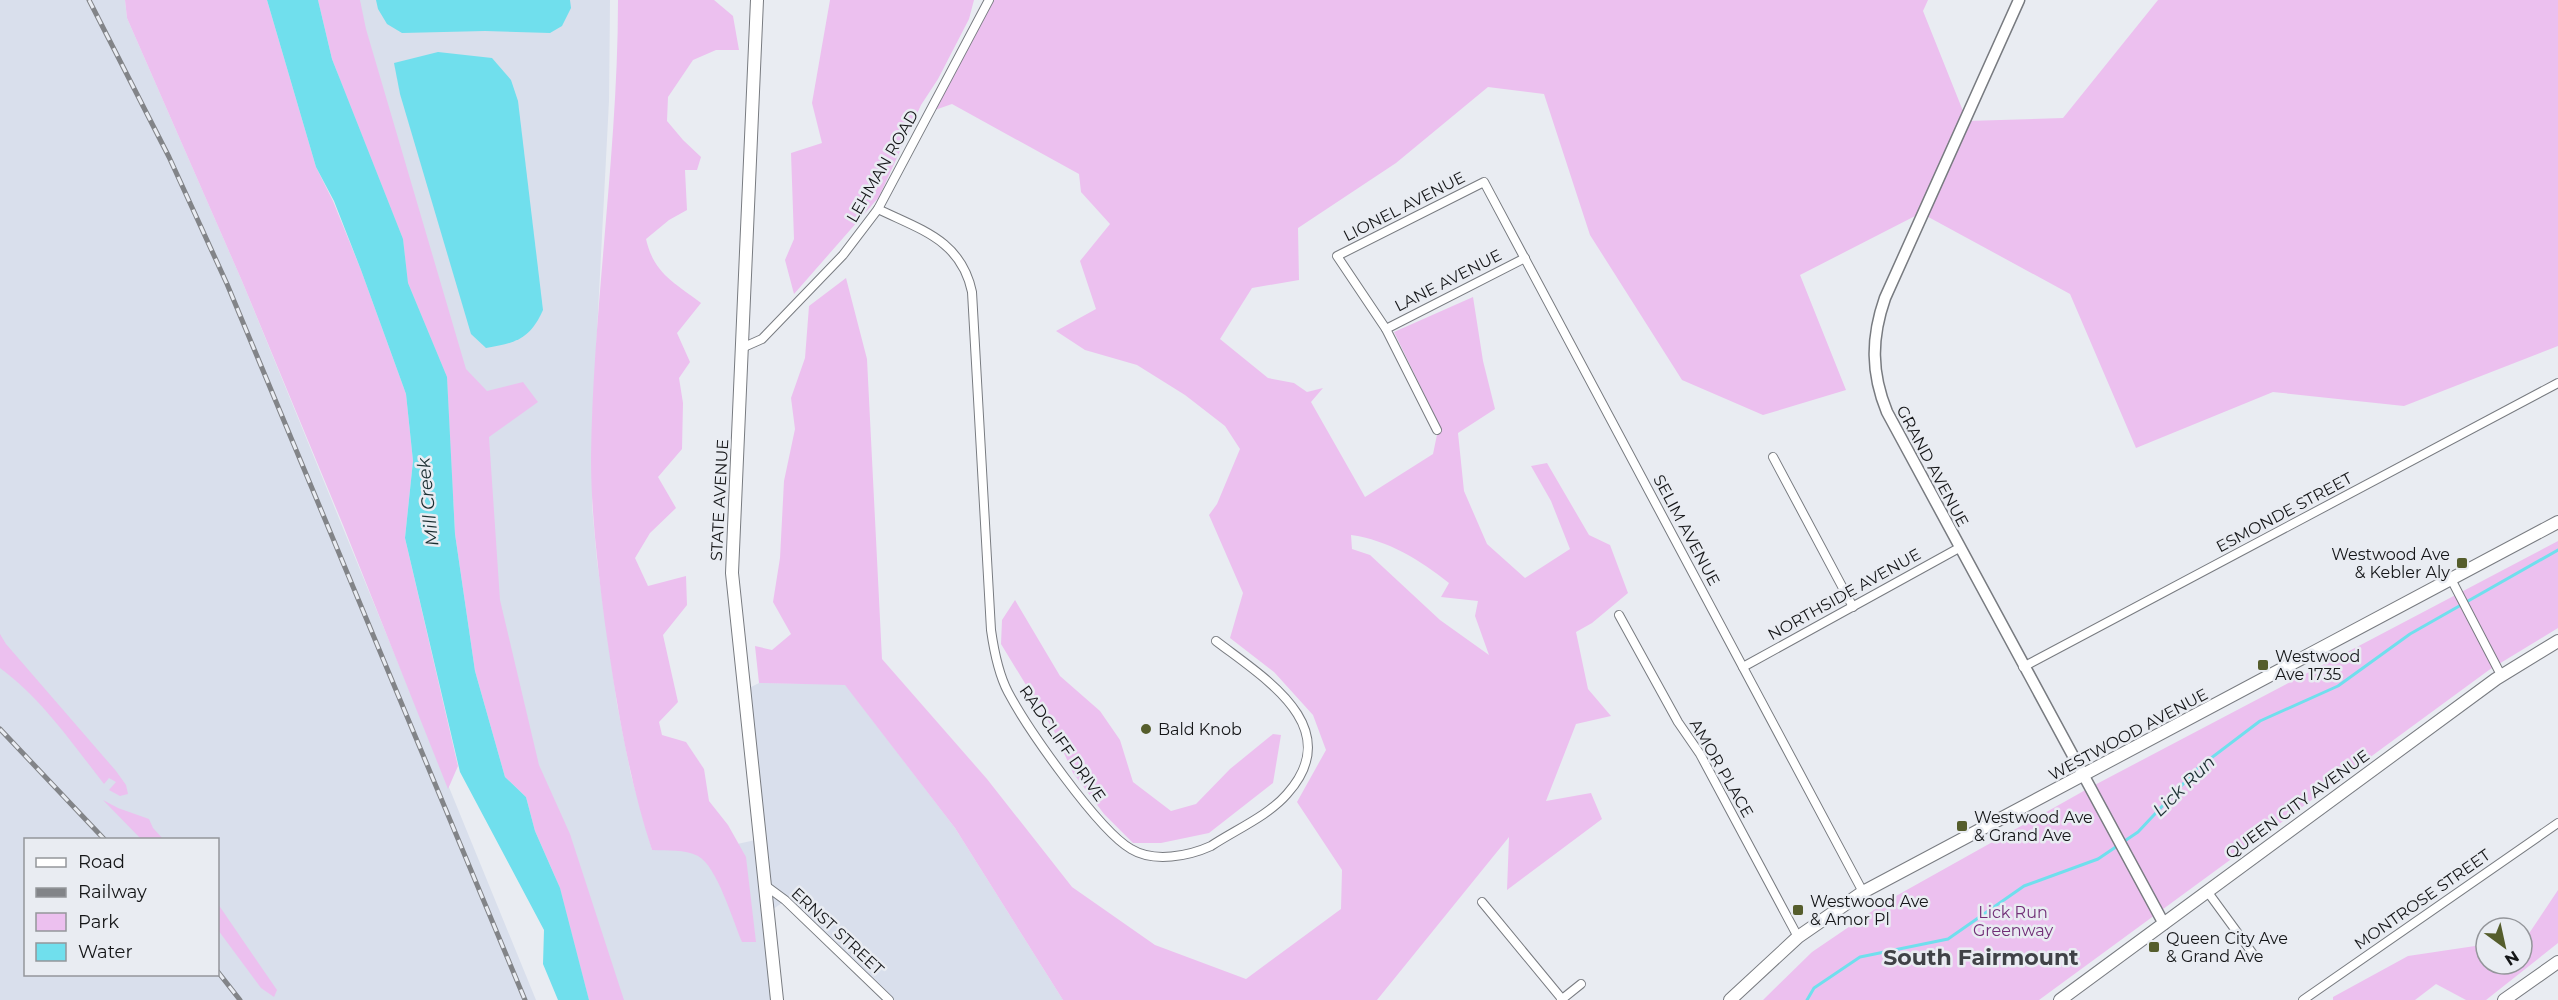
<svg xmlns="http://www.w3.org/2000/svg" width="2558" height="1000" font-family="Montserrat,sans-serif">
<rect width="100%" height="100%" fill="#e9ecf2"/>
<g fill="#d9dfec" fill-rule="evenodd">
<path d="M0,0H125L127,18L242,281L536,1000H0ZM26,840H218V974H26Z"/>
<polygon points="318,0 610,0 609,101 592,428 592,506 597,561 617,704 631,775 652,850 710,850 760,839 745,690 759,683 845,684 955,828 1063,1000 889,1000 785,901 767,913 777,1000 589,1000"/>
</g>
<g fill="#ecc0ef" fill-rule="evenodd">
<polygon points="125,0 267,0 316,167 333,201 361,270 406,394 413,461 405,538 458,766 448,789 343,525 242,281 127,18"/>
<polygon points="318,0 360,0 366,29 466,369 487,391 523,382 538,402 489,437 500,600 539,765 570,834 624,1000 589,1000 560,888 535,831 526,797 505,777 475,671 455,534 447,377 408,283 403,239 332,59"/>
<path d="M618,0H714L733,16L739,50H716L693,60L668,97L667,121L683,140L701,157L697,170H685L687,210L669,220L646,239C654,274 674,282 701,303L677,333L690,362L679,378L683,403L682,449L658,477L676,508L650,533L635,558L648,586L686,576L687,605L663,635L678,702L659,722L662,735L686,742L704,769L709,801L728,825L746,857L756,942H742C733,921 717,866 698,856C684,849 668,851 652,850C628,777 616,701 605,624C598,569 591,514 591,457C593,305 618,153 618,0Z"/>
<polygon points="830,0 974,0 969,19 938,79 921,105 879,197 794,294 785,260 794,239 791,153 822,143 812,103"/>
<path d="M989,0H1928L1923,11L1967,121L2063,118L2158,0H2558V346L2404,406L2273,392L2136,448L2070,294L1921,213L1800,275L1846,390L1763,415L1682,380L1590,235L1544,94L1488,87L1396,163L1298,228L1299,280L1252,288L1220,339L1268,378L1294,383L1307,392L1323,388L1311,402L1365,497L1433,454L1439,425L1394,332L1473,297L1483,361L1495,409L1458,433L1464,491L1487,544L1525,578L1570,549L1551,501L1531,466L1547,463L1589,535L1610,545L1628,593L1592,623L1576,632L1588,689L1611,716L1576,724L1546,801L1591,793L1602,819L1507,890L1509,837L1377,1000H1063L955,828L845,685L759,683L755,646L772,650L791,634L773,602L780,558L784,481L795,429L791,398L805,358L809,306L846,278L867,359L882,659L987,779L1072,887L1155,945L1246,979L1341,909L1342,870L1297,802L1326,750L1313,715L1274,672L1230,638L1243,593L1209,515L1217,504L1240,449L1225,426L1185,395L1137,365L1085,350L1056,331L1096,309L1080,261L1110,224L1081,192L1079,174L952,104L932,111ZM1351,535C1388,540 1420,560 1449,583L1441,597L1478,601L1475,616L1489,655L1440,620L1370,555L1352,549Z"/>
<polygon points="2558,541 2558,628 2489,670 2039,1000 1763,1000 1812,952 1887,901 2089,788"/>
<polygon points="1015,600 1060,676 1100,711 1120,740 1133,782 1171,811 1196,804 1230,769 1273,734 1281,735 1273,783 1209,833 1161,843 1133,843 1104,814 1073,773 1054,731 1001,644 1002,620"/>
<path d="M0,634L6,644L116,771L126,785L128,794L120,796L109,790L116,782L109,778L104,784C72,743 42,699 0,668Z"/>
<polygon points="103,800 118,808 149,819 153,828 163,839 141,839"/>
<polygon points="2558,890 2558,943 2486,1000 2466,1000 2436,984 2415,1000 2333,1000 2333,997 2408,956 2475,946 2486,954 2486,964 2522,964 2522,944"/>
<polygon points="218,904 277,990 274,997 261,988 218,930"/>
</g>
<g fill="#70dfed">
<polygon points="267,0 318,0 332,59 403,239 408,283 447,377 455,534 475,671 505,777 526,797 535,831 560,888 589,1000 558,1000 543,964 544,930 460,772 405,538 413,461 406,394 361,270 334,201 316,167"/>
<polygon points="376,0 570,0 571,8 562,26 550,33 485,31 402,33 387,24 378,9"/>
<path d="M438,52L492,58L511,80L518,101L543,310C530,339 516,343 486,348L471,334L400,94L394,63Z"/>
</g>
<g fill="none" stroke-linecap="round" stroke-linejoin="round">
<polyline stroke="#70dfed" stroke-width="3" points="1807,1000 1814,988 1860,957 1948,939 2024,886 2098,859 2138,832 2198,768 2260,721 2338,686 2410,634 2558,550"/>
<defs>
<g id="minor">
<path d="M878,209C921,230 961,240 972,292L991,630C994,651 998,673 1008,692C1027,728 1098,830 1131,849C1154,863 1189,856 1211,846C1235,830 1268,816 1287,794C1347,727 1264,678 1216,641"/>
<polyline points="1386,329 1525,258"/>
<polyline points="744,347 762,339 843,255 878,209 989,0"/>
<polyline points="1437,430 1386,329 1337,256 1484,182 1863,892"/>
<polyline points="1773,457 1853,607"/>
<polyline points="2451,579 2501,675"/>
<polyline points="1619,615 1678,722 1700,754 1798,937"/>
<polyline points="1743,667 1959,548"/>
<polyline points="2023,667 2558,383"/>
<polyline points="766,886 785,900 889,1000"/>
<polyline points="2207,891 2253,954"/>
<polyline points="1482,902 1562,999"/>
<polyline points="1561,1000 1581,984"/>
<polyline points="2303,1000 2558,823"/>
</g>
<path id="tertiary" d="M2019,0L1885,298C1871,338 1871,373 1887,412L2164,924"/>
<g id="secondary">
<polyline points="757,0 732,573 777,1000"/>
<polyline points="1730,1000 1798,937 1863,892 2558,522"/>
<polyline points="2060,1000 2496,679 2558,641"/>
<polyline points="2504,1000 2558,962"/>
</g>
</defs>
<use href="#minor" stroke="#787b80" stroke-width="10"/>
<use href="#tertiary" stroke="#787b80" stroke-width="13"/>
<use href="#secondary" stroke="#787b80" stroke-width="14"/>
<use href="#minor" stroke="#fff" stroke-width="8"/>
<use href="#tertiary" stroke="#fff" stroke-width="10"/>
<use href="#secondary" stroke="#fff" stroke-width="12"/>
<defs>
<g id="rail">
<polyline points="89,0 169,157 227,284 525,1000"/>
<polyline points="0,729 105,840"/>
<polyline points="218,972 240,1000"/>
</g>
</defs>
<use href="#rail" stroke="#828488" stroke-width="5"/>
<use href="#rail" stroke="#e9ecf2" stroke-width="3" stroke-dasharray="9" stroke-linecap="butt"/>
</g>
<g fill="#555d2c" stroke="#e9ecf2" stroke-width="2">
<rect x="2456" y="557" width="12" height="12" rx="3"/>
<rect x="2257" y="659" width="12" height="12" rx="3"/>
<circle cx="1146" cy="729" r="6"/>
<rect x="1956" y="820" width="12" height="12" rx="3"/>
<rect x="1792" y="904" width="12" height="12" rx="3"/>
<rect x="2148" y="941" width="12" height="12" rx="3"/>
</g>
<g text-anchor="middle" stroke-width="5" stroke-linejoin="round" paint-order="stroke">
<g font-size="16" fill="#151618" stroke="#e9ecf2">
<text transform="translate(882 166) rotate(-60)" y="6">LEHMAN ROAD</text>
<text transform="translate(1404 206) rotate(-27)" y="6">LIONEL AVENUE</text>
<text transform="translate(1448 280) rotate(-27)" y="6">LANE AVENUE</text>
<text transform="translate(1933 466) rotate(62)" y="6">GRAND AVENUE</text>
<text transform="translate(719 500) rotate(-87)" y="6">STATE AVENUE</text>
<text transform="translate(2284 512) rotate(-28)" y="6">ESMONDE STREET</text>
<text transform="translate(1687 530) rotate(62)" y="6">SELIM AVENUE</text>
<text transform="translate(1844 594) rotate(-29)" y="6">NORTHSIDE AVENUE</text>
<text transform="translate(2128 734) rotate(-28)" y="6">WESTWOOD AVENUE</text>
<text transform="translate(1063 743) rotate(55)" y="6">RADCLIFF DRIVE</text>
<text transform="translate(1722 768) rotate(60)" y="6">AMOR PLACE</text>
<text transform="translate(2297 804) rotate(-36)" y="6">QUEEN CITY AVENUE</text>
<text transform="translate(2422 899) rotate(-35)" y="6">MONTROSE STREET</text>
<text transform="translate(838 931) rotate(43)" y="6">ERNST STREET</text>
</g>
<g font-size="16" fill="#151618" stroke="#e9ecf2" text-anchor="start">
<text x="2450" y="560" text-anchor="end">Westwood Ave<tspan x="2450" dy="18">&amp; Kebler Aly</tspan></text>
<text x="2275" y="662">Westwood<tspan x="2275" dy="18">Ave 1735</tspan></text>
<text x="1158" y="735">Bald Knob</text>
<text x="1974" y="823">Westwood Ave<tspan x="1974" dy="18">&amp; Grand Ave</tspan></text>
<text x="1810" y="907">Westwood Ave<tspan x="1810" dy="18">&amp; Amor Pl</tspan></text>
<text x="2166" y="944">Queen City Ave<tspan x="2166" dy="18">&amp; Grand Ave</tspan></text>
</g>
<g font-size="16" fill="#712f77" stroke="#e9ecf2">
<text x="2013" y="918">Lick Run<tspan x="2013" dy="18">Greenway</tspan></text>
</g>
<g font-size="18" font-style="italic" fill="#1a2e31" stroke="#e9ecf2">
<text transform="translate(428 502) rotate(-96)" y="6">Mill Creek</text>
<text transform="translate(2184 786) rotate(-44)" y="6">Lick Run</text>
</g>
<g font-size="22" font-weight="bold" fill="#404247" stroke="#e9ecf2">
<text x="1981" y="965">South Fairmount</text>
</g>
</g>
<rect x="24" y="838" width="195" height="138" fill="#e9ecf2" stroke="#94969b" stroke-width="1.5"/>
<rect x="36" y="858" width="30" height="9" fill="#ffffff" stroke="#94969b" stroke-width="1.5"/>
<text x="78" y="868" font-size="18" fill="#151618">Road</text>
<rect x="36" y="888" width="30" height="9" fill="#828488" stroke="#94969b" stroke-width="1.5"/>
<text x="78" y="898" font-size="18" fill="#151618">Railway</text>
<rect x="36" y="913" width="30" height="18" fill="#ecc0ef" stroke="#94969b" stroke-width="1.5"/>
<text x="78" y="928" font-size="18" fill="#151618">Park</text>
<rect x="36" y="943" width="30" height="18" fill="#70dfed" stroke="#94969b" stroke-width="1.5"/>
<text x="78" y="958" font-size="18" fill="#151618">Water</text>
<g transform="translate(2504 946) rotate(147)"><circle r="28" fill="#e9ecf2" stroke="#94969b" stroke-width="1.5"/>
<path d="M0-4.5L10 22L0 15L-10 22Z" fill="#555d2c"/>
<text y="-9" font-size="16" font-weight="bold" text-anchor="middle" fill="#151618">N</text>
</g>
</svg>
